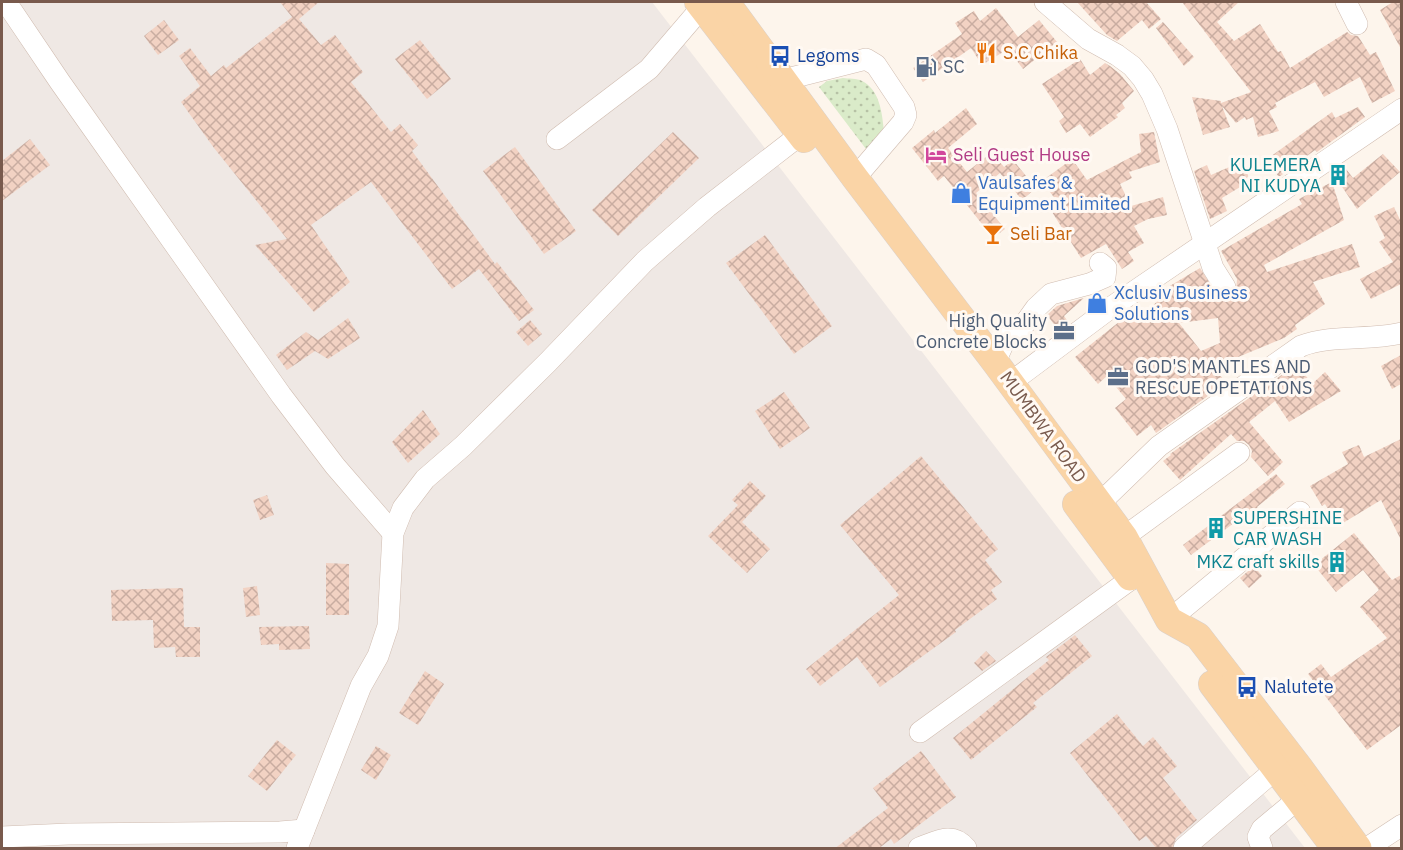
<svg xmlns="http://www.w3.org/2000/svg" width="1403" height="850" font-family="'IBM Plex Sans',sans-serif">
<defs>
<pattern id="park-dots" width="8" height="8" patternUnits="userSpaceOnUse" patternTransform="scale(1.5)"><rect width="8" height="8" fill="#daebc9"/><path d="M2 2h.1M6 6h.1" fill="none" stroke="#b6c1a5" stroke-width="1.8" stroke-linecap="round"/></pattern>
<pattern id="building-cross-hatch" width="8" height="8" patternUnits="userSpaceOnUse" patternTransform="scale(1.5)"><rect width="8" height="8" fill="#f2d2c3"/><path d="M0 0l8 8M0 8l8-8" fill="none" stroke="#c9ada1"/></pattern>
</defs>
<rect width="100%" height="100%" fill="#fdf5ec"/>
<polygon fill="#efe8e4" points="2,2 652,2 1305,848 2,848"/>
<path fill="url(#park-dots)" d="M843,78C848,79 857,78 862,81C880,90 882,113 884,131L876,143L866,149L819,87L827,81Z"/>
<g fill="url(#building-cross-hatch)" fill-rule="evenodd">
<polygon points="280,2 319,2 299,19 321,45 335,35 363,72 351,82 391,132 400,124 418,145 412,151 495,264 497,262 534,310 519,321 479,269 452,289 371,182 311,225 350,282 314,312 255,245 287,239 214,148 181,102 200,86 179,56 190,48 211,76 224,65 226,68 292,17"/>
<polygon points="1077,2 1146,2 1161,19 1149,29 1142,20 1117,41 1107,35"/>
<polygon points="1182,2 1239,2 1217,22 1234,41 1260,24 1278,52 1281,51 1290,68 1347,32 1351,35 1358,36 1370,55 1376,52 1395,91 1372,103 1360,77 1324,97 1315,82 1275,103 1277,107 1269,111 1279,131 1258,137 1253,117 1246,120 1245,117 1236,123 1222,106 1230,127 1203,135 1192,97 1221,101 1221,103 1251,92"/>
<polygon points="1393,2 1401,2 1401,49 1380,10"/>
<polygon points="996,8 1018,37 1039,20 1057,42 1023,69 1008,49 982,65 971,48 923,82 913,68 962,34 955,23 974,11 980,21"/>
<polygon points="164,20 179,40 158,55 144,36"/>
<polygon points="1163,22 1194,57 1184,66 1156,28"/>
<polygon points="420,40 451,79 427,99 395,59"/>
<polygon points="1080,59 1090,75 1105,63 1110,66 1120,74 1134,91 1122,103 1125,108 1116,115 1118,117 1090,137 1080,124 1066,133 1059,121 1064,117 1042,84"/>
<polygon points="1358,107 1365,117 1317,152 1315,150 1279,177 1266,160 1332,112 1335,118"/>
<polygon points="966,108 977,124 948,148 967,172 992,152 1004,167 1013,160 1036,188 1022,200 1000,173 976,193 1005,229 993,238 944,176 938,181 912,148 934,130 935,133"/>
<polygon points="673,132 699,158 618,236 592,210"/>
<polygon points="1154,132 1160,162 1129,172 1132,178 1120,184 1131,206 1163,197 1167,215 1148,219 1134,226 1144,243 1128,252 1134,261 1122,269 1106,244 1081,258 1052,212 1061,207 1042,181 1072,159 1087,180 1141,152 1139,134"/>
<polygon points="30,139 50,165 2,201 2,161"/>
<polygon points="515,147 576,231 544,254 483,171"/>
<polygon points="1383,154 1400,172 1357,209 1332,172 1343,165 1353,178"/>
<polygon points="1243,161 1250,181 1222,198 1227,211 1210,219 1194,171 1207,165 1211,175"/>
<path d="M1332,182L1344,220L1264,265L1267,272L1352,244L1360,267L1313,282L1325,304L1295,325L1297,329L1284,338L1214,367L1226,383L1156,433L1151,425L1137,436L1115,408L1126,399L1107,376L1098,384L1075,357L1139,306L1144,313L1166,294L1163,290L1200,268L1219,298L1226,300L1232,297L1236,292L1237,279L1221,251L1302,204L1299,199ZM1218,318L1220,343L1201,351L1179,323Z"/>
<polygon points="1394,207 1401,222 1401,284 1371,299 1360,279 1393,262 1379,242 1385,238 1374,216"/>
<polygon points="765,235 832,326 794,354 726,263"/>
<polygon points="1084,298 1064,316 1069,323 1059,331 1047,315 1057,306"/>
<polygon points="348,318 360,338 328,359 315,351 287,370 276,355 306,332 318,340"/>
<polygon points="530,320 542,334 528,346 516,332"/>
<polygon points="1401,355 1401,384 1392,389 1381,366"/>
<polygon points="1297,364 1312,384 1325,372 1341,391 1289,422 1275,401 1249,422 1283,462 1268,476 1251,457 1252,451 1249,445 1244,441 1237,441 1231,434 1180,480 1163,461 1171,455 1170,454"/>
<polygon points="784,392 810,428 780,449 755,411"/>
<polygon points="423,410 440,434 408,463 392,442"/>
<polygon points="1401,439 1401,540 1381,500 1338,526 1325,504 1322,506 1310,486 1348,464 1342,452 1359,445 1364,457"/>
<polygon points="921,456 998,549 985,560 1002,582 991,590 997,599 955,630 956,632 880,687 857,657 820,686 806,669 899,595 840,525"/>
<polygon points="1276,474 1285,484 1257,507 1263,516 1250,527 1242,517 1191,555 1183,545"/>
<polygon points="750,481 766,496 742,522 770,549 747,573 708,536 738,505 732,500"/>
<polygon points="267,495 274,515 260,520 253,500"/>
<polygon points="1354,533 1392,580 1401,575 1401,725 1367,750 1308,674 1321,664 1331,677 1387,638 1360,607 1379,590 1363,570 1336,592 1314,565"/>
<polygon points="326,563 349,564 349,615 326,615"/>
<polygon points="1254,566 1262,576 1249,588 1240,578"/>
<polygon points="257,586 260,615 246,617 243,588"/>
<polygon points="183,588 184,627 200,627 200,657 176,657 175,647 154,648 153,620 112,621 111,590"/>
<polygon points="309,626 310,649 279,650 279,644 261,645 259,627"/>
<polygon points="1075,635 1092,656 1033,703 1037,707 971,760 953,738 1049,660 1046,657"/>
<polygon points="986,651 996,661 982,671 974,663"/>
<polygon points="425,671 444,684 418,725 399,713"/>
<polygon points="1117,714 1143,746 1153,737 1177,766 1163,778 1197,820 1176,838 1172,849 1157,849 1146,836 1139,841 1070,753"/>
<polygon points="277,740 296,755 267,791 248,776"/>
<polygon points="376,746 391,755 376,780 361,770"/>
<polygon points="921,751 956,797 894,844 891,839 878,849 834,849 888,808 873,788"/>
</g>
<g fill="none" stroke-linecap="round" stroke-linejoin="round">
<defs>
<g id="minor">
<polyline points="6,2 60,82 281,395 335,466 393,533"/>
<polyline points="1045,2 1088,39 1117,55 1132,66 1143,79 1152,94 1167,129 1213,268 1225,287"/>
<polyline points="1346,2 1357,24"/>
<polyline points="783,80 866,59 876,65 904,107 906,115 903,122 855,178"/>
<polyline points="557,139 649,69 702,7"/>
<polyline points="995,362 1006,338 1021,329 1036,308 1051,294 1089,284 1105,277 1106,268 1100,263"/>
<polyline points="1010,383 1113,306 1402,109"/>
<path d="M1099,504L1159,446L1301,346C1333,334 1369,341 1402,333"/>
<polyline points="1124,537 1239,453"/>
<polyline points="1169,620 1300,512"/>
<polyline points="920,732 1131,579"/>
<polyline points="2,837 68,834 280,832 304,830"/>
<polyline points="297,848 361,686 378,656 388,626 393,533 403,508 425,479 463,446 548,362 645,261 707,207 800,135"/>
<path d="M919,848C936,842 952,831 966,848"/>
<polyline points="1184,848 1275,770"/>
<polyline points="1262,848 1258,837 1262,829 1298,799"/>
<polyline points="1367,848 1402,825"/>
</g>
<g id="major">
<polyline points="698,2 804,139"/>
<polyline points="726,2 855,178 995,362 1124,537 1169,620 1198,636 1299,767 1358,848"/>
<polyline points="1076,504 1130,577"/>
<polyline points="1212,684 1335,848"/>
</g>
</defs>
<use href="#minor" stroke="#d0bcb0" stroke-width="22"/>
<use href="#major" stroke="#d9d1cd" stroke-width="28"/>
<use href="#minor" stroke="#fff" stroke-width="21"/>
<use href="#major" stroke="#fad4a6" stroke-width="27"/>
</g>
<defs>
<symbol id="restaurant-bare" viewBox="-9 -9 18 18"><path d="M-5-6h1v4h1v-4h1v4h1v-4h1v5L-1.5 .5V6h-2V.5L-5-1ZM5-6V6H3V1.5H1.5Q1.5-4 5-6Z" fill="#e8710a" stroke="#fff9f3" stroke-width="2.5" paint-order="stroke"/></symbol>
<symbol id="bus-bare" viewBox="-9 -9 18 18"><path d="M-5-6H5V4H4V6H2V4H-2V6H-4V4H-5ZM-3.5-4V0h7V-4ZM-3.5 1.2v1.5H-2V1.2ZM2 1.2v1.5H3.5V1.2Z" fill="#1a4fb4" stroke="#fff9f3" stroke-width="2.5" paint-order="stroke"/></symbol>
<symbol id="fuel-bare" viewBox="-9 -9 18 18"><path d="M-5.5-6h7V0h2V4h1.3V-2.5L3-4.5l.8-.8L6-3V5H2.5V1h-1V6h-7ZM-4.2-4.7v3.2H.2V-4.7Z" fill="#5c6f8a" stroke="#fff9f3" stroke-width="2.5" paint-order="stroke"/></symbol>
<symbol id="hotel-bare" viewBox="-9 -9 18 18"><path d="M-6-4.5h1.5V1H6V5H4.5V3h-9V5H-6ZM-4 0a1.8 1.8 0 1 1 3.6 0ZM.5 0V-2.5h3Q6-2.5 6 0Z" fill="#d1479c" stroke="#fff9f3" stroke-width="2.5" paint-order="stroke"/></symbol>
<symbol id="building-bare" viewBox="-9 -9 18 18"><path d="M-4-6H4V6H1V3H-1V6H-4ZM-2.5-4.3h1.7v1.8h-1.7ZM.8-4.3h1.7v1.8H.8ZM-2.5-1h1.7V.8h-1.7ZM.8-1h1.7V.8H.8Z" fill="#0f9aa8" stroke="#fff9f3" stroke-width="2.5" paint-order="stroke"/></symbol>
<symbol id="shop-bare" viewBox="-9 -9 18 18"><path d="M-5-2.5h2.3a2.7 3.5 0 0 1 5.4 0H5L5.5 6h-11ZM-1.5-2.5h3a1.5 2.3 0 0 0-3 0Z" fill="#3f7fe0" stroke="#fff9f3" stroke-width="2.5" paint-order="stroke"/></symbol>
<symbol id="bar-bare" viewBox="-9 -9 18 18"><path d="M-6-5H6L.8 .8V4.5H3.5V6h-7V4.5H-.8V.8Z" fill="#e8710a" stroke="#fff9f3" stroke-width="2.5" paint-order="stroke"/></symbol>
<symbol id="office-bare" viewBox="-9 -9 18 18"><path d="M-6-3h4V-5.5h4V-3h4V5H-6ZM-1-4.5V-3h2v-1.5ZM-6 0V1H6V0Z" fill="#5c6f8a" stroke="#fff9f3" stroke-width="2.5" paint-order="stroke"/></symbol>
</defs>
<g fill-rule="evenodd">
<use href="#restaurant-bare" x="971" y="38" width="30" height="30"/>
<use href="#bus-bare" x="765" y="41" width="30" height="30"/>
<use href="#fuel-bare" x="911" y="52" width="30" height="30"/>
<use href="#hotel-bare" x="921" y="140" width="30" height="30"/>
<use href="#building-bare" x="1323" y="160" width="30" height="30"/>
<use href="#shop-bare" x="946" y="178" width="30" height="30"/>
<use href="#bar-bare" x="978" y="219" width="30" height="30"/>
<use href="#shop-bare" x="1082" y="288" width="30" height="30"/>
<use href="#office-bare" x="1049" y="316" width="30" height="30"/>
<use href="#office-bare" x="1103" y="362" width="30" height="30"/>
<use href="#building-bare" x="1201" y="513" width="30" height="30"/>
<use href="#building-bare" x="1322" y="547" width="30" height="30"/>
<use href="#bus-bare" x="1232" y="672" width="30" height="30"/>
</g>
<g text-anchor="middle" stroke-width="6" stroke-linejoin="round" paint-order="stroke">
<g font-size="18" fill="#c56008" stroke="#fff9f3" text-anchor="start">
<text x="1003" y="59">S.C Chika</text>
<text x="1010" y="240">Seli Bar</text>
</g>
<g font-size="18" fill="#164399" stroke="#fff9f3" text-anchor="start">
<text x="797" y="62">Legoms</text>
<text x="1264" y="693">Nalutete</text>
</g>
<g font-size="18" fill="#4e5e75" stroke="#fff9f3" text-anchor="start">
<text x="943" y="73">SC</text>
<text x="1047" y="327" text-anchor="end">High Quality<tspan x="1047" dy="21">Concrete Blocks</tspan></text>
<text x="1135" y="373">GOD'S MANTLES AND<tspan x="1135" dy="21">RESCUE OPETATIONS</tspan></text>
</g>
<g font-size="18" fill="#b23c85" stroke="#fff9f3" text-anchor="start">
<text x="953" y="161">Seli Guest House</text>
</g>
<g font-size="18" fill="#0d838f" stroke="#fff9f3" text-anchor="end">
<text x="1321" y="171">KULEMERA<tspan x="1321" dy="21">NI KUDYA</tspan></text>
<text x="1233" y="524" text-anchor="start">SUPERSHINE<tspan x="1233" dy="21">CAR WASH</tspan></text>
<text x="1320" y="568">MKZ craft skills</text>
</g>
<g font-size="18" fill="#366cbe" stroke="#fff9f3" text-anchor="start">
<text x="978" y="189">Vaulsafes &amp;<tspan x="978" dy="21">Equipment Limited</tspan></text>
<text x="1114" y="299">Xclusiv Business<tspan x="1114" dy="21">Solutions</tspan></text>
</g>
<g font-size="18" fill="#795a4d" stroke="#fff9f3">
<text transform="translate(1043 427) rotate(54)" y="6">MUMBWA ROAD</text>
</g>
</g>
<rect width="1403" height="850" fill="none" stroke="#795a4d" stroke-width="6"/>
</svg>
